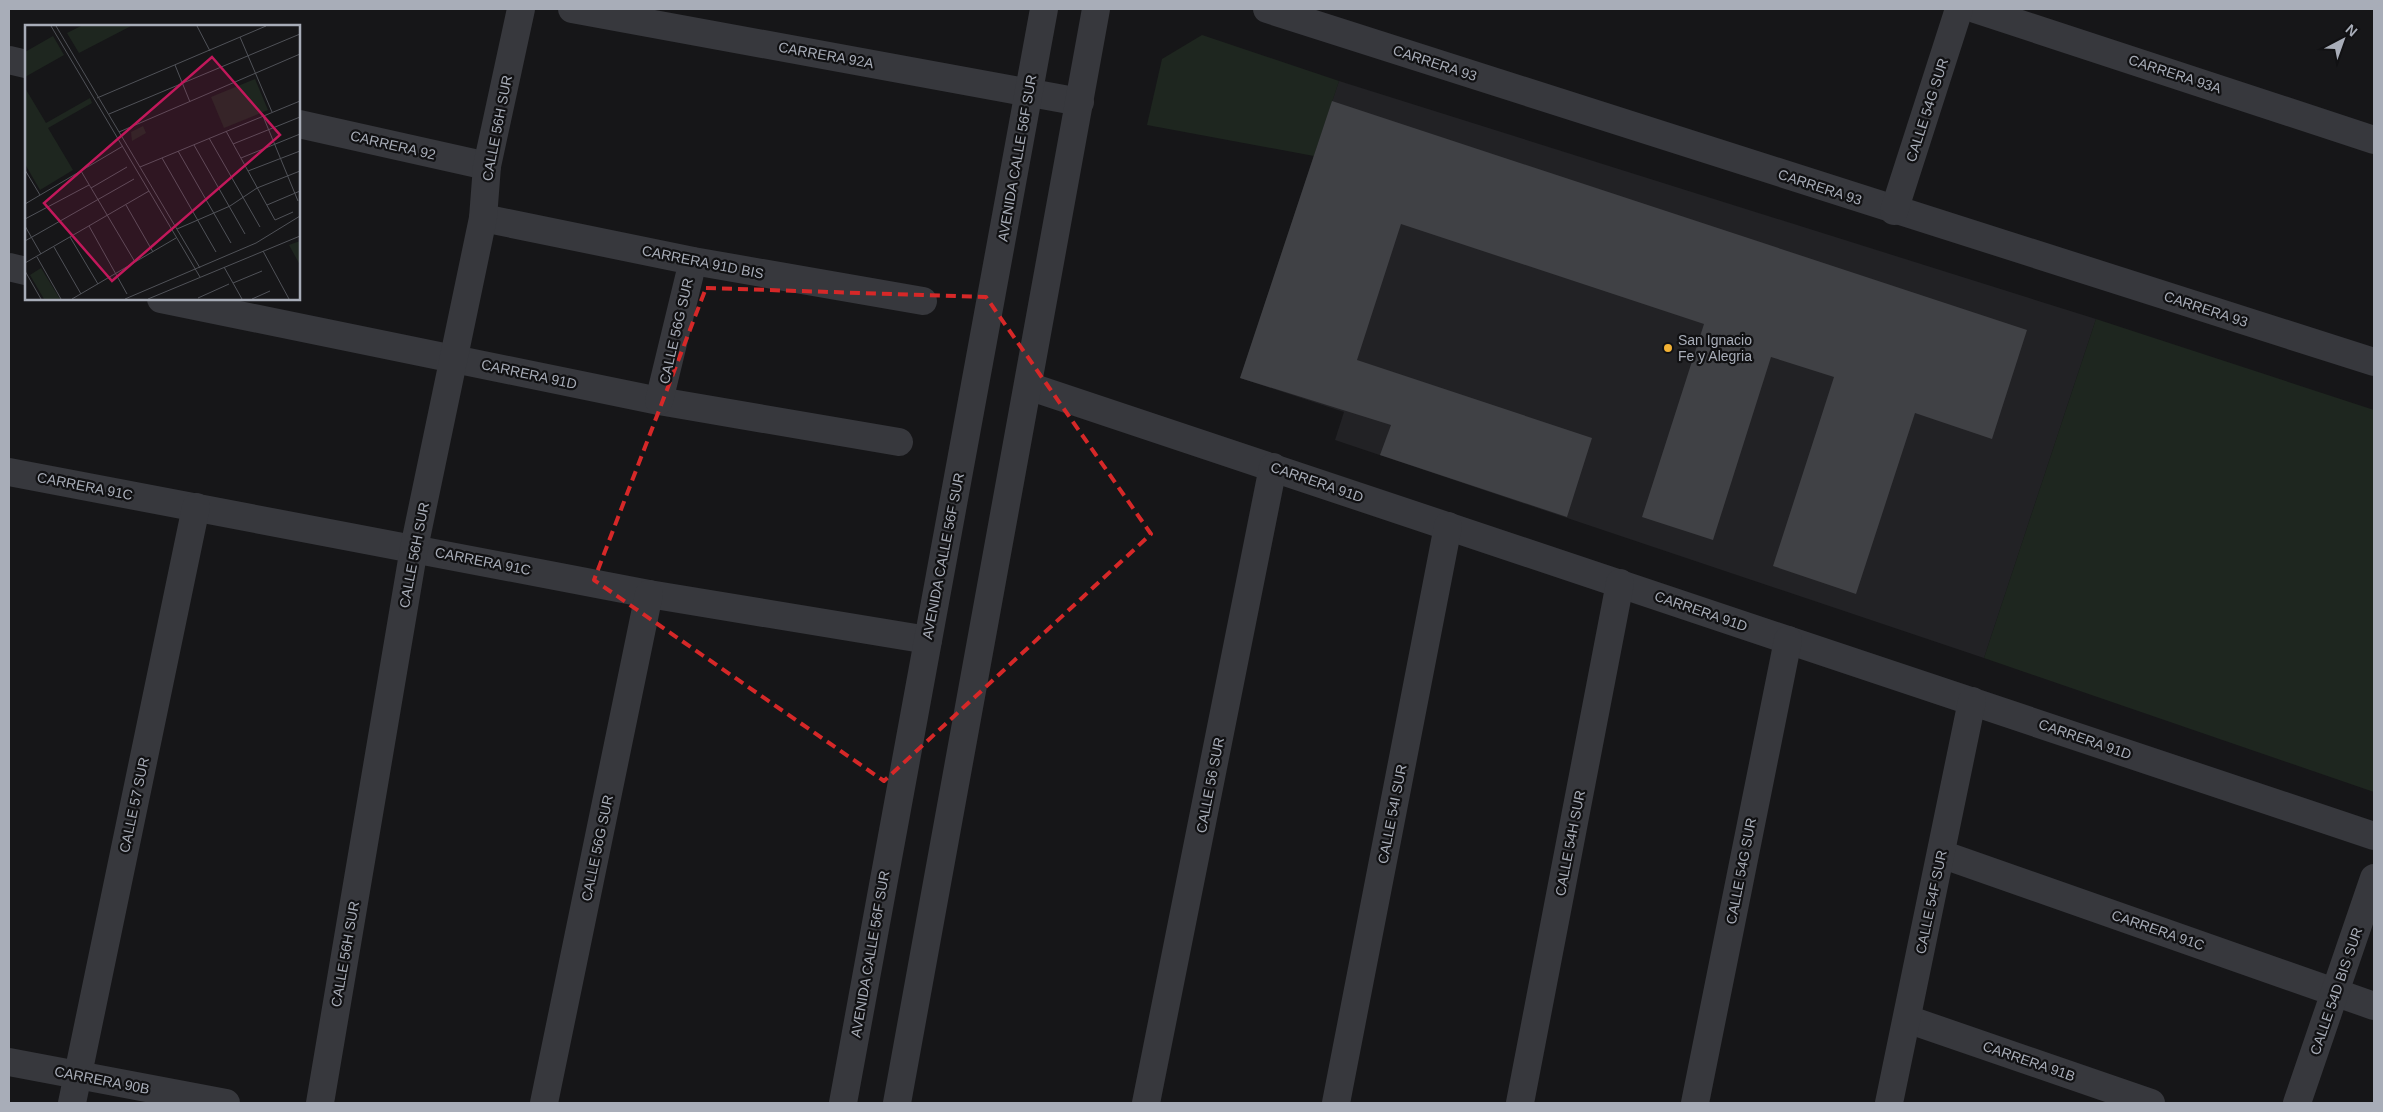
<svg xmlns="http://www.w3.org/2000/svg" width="2383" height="1112" font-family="Helvetica,sans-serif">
<rect width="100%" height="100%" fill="#161618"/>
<polygon fill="#222225" points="1339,81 2096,319 1984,658 1335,440 1344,412 1240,378"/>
<g fill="#1e261f">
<polygon points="1202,35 1339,81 1314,156 1147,125 1162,59"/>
<polygon points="2096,319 2374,410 2374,792 1984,658"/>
</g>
<polygon fill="#404145" points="1332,101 2027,330 1992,439 1915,413 1856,594 1773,566 1834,377 1771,357 1713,540 1642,517 1704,324 1401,224 1357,360 1592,438 1567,517 1380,455 1391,425 1240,378"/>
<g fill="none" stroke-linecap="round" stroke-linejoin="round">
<g stroke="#37383d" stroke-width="28">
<polyline points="572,9 1080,102"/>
<polyline points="1267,9 2374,362"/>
<polyline points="1975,9 2374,140"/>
<polyline points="9,60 26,64"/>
<polyline points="299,124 487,166"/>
<polyline points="1894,211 1959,9"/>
<polyline points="483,218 693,261 923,301"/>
<polyline points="9,267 26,271"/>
<polyline points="161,299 659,401 899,442"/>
<polyline points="1028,386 2374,836"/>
<polyline points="659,401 693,261"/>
<polyline points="9,472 649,594 928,640"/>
<polyline points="1941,854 2374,1006"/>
<polyline points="1907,1019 2151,1103"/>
<polyline points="9,1062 226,1103"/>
<polyline points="72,1103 196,507"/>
<polyline points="320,1103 414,548 483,218 487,166 521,9"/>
<polyline points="544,1103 649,594"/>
<polyline points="1146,1103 1273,467"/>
<polyline points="1336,1103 1448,526"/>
<polyline points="1520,1103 1620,583"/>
<polyline points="1695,1103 1788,640"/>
<polyline points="1889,1103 1972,701"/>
<polyline points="2297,1103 2374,878"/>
</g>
<g stroke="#37383d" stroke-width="28">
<polyline points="843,1103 1044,9"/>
<polyline points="897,1103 1096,9"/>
</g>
</g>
<path fill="none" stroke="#d62828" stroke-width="4" stroke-dasharray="10 6" stroke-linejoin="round" d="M706,288L986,297L1151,534L884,781L594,580Z"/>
<circle fill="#f2b134" stroke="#111113" stroke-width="2" cx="1668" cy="348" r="5"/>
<g text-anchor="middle" stroke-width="4.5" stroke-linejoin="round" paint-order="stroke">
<g font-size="14" fill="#a8adb8" stroke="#111113">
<text transform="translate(826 55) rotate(10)" y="5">CARRERA 92A</text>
<text transform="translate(1435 63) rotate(18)" y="5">CARRERA 93</text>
<text transform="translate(2175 74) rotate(18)" y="5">CARRERA 93A</text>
<text transform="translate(1927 110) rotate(-72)" y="5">CALLE 54G SUR</text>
<text transform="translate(497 128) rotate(-79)" y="5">CALLE 56H SUR</text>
<text transform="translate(393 145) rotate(13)" y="5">CARRERA 92</text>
<text transform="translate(1017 158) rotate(-80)" y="5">AVENIDA CALLE 56F SUR</text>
<text transform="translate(1820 187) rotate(18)" y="5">CARRERA 93</text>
<text transform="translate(703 262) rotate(11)" y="5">CARRERA 91D BIS</text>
<text transform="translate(2206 309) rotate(18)" y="5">CARRERA 93</text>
<text transform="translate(676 331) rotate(-77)" y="5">CALLE 56G SUR</text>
<text transform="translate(529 374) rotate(12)" y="5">CARRERA 91D</text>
<text transform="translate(1317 482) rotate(19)" y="5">CARRERA 91D</text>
<text transform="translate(85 486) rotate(11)" y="5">CARRERA 91C</text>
<text transform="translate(414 555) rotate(-79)" y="5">CALLE 56H SUR</text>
<text transform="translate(943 556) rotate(-79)" y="5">AVENIDA CALLE 56F SUR</text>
<text transform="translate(483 561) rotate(11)" y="5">CARRERA 91C</text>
<text transform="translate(1701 611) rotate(19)" y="5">CARRERA 91D</text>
<text transform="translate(2085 739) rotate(19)" y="5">CARRERA 91D</text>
<text transform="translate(1210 785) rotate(-79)" y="5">CALLE 56 SUR</text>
<text transform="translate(134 805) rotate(-78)" y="5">CALLE 57 SUR</text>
<text transform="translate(1392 814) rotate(-79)" y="5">CALLE 54I SUR</text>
<text transform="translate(1570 843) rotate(-79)" y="5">CALLE 54H SUR</text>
<text transform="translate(597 848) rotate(-78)" y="5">CALLE 56G SUR</text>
<text transform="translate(1741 871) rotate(-79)" y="5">CALLE 54G SUR</text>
<text transform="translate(1931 902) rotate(-78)" y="5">CALLE 54F SUR</text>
<text transform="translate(2158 930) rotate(19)" y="5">CARRERA 91C</text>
<text transform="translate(345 954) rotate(-80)" y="5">CALLE 56H SUR</text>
<text transform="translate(870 954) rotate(-80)" y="5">AVENIDA CALLE 56F SUR</text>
<text transform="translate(2336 991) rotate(-71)" y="5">CALLE 54D BIS SUR</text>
<text transform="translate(2029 1061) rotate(19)" y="5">CARRERA 91B</text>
<text transform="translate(102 1080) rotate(11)" y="5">CARRERA 90B</text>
</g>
<g font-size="14" fill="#a8adb8" stroke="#111113" text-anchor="start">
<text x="1678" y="345">San Ignacio<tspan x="1678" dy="16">Fe y Alegria</tspan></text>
</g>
</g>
<g transform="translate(25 25)">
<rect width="275" height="275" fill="#161618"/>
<path d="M56,1H106L54,28L42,8ZM28,11L39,30L0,52V27ZM230,54L243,85L199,103L186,72ZM0,63L21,98L65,73L67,78L23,103L48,145L15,165L0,139ZM118,101L121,108L107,116L106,107ZM275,216V240L264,220ZM16,243L35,274H19L5,250Z" fill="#1e261f"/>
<path fill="none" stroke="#505258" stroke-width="1" d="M26,1L175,252M31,1L175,243M172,1L185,26M215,12L247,87M150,40L165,77M72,73L241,1M84,89L275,9M238,91L273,176M201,106L250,195L268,187M94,107L275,29M184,113L235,202M208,119L275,92M169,120L220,209M153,126L206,218M137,133L191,227M216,133L275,109M115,142L275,76M0,145L15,170M56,146L110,237M223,146L275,126M66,163L102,142M0,179L98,121M101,180L128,227M242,180L275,166M0,194L64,160M0,201L16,229M64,201L102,269M152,204L205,181L232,163L275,146M45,212L73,259M0,216L109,154M29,222L56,269M238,226L264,274M12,232L36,274M0,238L124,166M199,242L217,274M0,246L16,274M208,258L237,246M173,273L204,259M47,274L151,213M100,274L231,218L275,191M123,274L275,211M227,274L245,266"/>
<path fill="#c2185b" fill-opacity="0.15" stroke="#c2185b" stroke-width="2.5" d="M187,32L255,110L87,256L19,178Z"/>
<rect width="275" height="275" fill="none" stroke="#a8adb8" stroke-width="2.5"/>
</g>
<rect width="2383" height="1112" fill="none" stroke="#a8adb8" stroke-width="20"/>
<g transform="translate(2343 40) rotate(41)" stroke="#111113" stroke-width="4" paint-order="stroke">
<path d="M0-4L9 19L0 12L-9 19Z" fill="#a8adb8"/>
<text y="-8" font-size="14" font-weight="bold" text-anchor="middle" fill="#a8adb8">N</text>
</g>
</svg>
